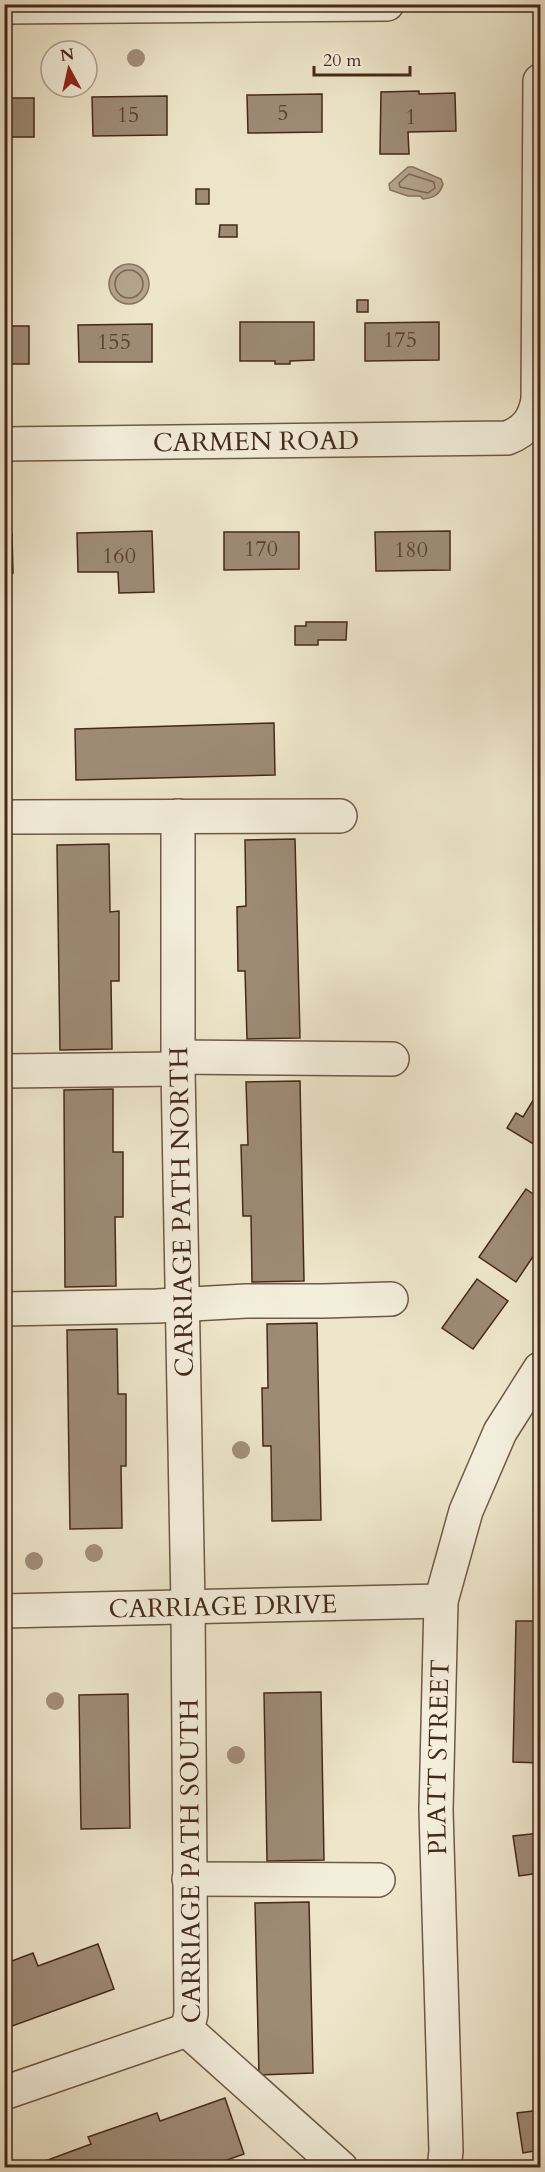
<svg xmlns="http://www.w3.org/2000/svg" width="545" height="2172" font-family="Cardo,serif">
<rect width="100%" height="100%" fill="#eee6cb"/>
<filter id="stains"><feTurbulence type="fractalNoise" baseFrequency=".00333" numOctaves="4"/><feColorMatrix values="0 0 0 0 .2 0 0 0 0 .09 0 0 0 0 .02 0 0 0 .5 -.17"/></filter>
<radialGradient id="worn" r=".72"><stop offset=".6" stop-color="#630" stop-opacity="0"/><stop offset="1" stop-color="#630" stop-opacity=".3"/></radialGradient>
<g fill="#b5a58f" stroke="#897360" stroke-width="1.5">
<path d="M408,167H413L441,179L443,184C440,195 433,198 423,199L420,196H408L390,190L389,184Z"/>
<circle cx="129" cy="284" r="20"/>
</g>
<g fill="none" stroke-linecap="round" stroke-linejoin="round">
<g stroke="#7e6654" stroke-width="1.5">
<polygon points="409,174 434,182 435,188 428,193 400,187 399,183"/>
<circle cx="129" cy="284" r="14"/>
</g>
</g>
<g fill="#9e8b76" stroke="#47281a" stroke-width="1.5">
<polygon points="419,91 419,94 455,93 456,131 408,132 409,154 380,154 381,92"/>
<polygon points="322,94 322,132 248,133 247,95"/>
<polygon points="167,96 167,135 93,136 92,97"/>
<rect x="4" y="98" width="30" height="39"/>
<rect x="196" y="189" width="13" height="15"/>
<polygon points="220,225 237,225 237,237 219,237"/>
<rect x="357" y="300" width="11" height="12"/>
<polygon points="240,322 314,322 314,360 290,361 290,364 275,364 275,361 240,361"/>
<polygon points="439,322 439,360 365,361 365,323"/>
<polygon points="152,324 152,362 79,362 78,325"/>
<rect x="4" y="326" width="25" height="38"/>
<polygon points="152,531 154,592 119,593 118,572 78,572 77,533"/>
<polygon points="450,531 450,570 376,571 375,532"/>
<polygon points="224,532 299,532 299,569 224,570"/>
<polygon points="4,534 12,534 13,573 4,573"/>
<polygon points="306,622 347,622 346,640 318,640 318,645 295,645 295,626 306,626"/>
<polygon points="274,723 275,775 76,780 75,729"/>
<polygon points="295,839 300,1038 247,1039 245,971 238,971 237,907 246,906 245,840"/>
<polygon points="109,844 110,912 119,911 119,981 111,981 112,1049 60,1050 57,845"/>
<polygon points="300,1081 304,1281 252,1282 251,1216 243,1216 241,1145 248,1145 246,1082"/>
<polygon points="113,1089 113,1152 123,1152 123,1217 115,1217 116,1286 65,1287 64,1090"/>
<polygon points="540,1089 540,1148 507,1128 516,1113 523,1117"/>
<polygon points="526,1189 540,1199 540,1246 516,1282 479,1257"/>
<polygon points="477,1279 508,1301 473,1349 442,1328"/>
<polygon points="317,1323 321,1520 272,1521 271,1446 263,1446 262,1388 268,1388 267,1324"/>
<polygon points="117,1329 118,1394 126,1394 126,1466 121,1466 122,1528 70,1529 67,1330"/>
<polygon points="516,1621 540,1621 540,1763 513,1762"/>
<polygon points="321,1692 324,1860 267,1861 264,1693"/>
<polygon points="128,1694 130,1828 81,1829 79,1695"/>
<polygon points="540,1833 540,1873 519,1876 513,1836"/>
<polygon points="309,1902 313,2073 259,2075 255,1903"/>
<polygon points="98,1944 114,1989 4,2029 4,1964 33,1953 38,1966"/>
<polygon points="534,2011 540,2011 540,2077"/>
<polygon points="225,2098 244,2154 204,2168 29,2167 91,2144 88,2137 157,2113 160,2121"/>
<polygon points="540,2110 540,2150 523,2153 517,2113"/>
</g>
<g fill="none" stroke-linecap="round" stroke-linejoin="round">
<defs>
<g id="minor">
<polyline points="4,7 387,4"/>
<path id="s1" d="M4,444L507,438C526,431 534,420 538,400L540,81"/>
<polyline points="15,817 340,816"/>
<polyline points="178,1057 392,1059"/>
<polyline points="4,1071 178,1069"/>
<polyline points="4,1309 157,1306 246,1301 323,1301 391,1299"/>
<path id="s2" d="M4,1611L441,1601"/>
<polyline points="189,1879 378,1880"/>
<polyline points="187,2030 341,2168"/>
<path id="s3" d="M4,2093L187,2030L191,2014L188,1607L178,1069V816"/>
<path id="s4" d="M444,2168L446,2151L436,1810L441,1601L466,1511L500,1432L540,1369"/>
</g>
</defs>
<use href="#minor" stroke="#715846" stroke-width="36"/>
<use href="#minor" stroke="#f4efdd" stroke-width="33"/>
</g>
<g fill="#a28f7a">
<circle cx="136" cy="58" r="9"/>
<circle cx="241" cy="1450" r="9"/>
<circle cx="94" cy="1553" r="9"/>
<circle cx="34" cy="1561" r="9"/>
<circle cx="55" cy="1701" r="9"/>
<circle cx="236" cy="1755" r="9"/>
</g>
<g text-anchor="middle" stroke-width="4.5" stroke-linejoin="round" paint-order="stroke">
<g font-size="22" fill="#5d4131">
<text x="283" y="120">5</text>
<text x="128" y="122">15</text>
<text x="411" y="124">1</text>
<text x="400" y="347">175</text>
<text x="114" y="349">155</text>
<text x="261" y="556">170</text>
<text x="411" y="557">180</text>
<text x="119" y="563">160</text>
</g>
<g font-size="26" fill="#47281a" stroke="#f4efdd">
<text dy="9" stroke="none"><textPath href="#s1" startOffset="252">CARMEN ROAD</textPath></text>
<text transform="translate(181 1212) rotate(-91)" y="9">CARRIAGE PATH NORTH</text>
<text dy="9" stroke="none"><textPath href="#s2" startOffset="219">CARRIAGE DRIVE</textPath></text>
<text dy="9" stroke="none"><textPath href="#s4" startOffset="411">PLATT STREET</textPath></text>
<text dy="9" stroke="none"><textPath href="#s3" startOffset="363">CARRIAGE PATH SOUTH</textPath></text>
</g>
</g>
<rect width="545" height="2172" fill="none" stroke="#eee6cb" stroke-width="24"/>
<rect x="6" y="6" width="533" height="2160" fill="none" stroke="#47281a" stroke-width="3"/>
<rect x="12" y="12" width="521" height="2148" fill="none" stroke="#47281a" stroke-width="1.5"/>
<g transform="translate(69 69) rotate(352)"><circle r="28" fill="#f4efdd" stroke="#af9f8f" stroke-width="1.5"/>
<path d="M0-4.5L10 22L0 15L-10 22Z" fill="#8f2418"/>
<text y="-9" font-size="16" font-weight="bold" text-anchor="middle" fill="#47281a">N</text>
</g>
<path d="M314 66v9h96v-9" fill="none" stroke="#47281a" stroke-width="3"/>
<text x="323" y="66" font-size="18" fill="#47281a" stroke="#f4efdd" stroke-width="4.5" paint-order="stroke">20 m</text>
<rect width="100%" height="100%" filter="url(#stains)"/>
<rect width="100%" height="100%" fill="url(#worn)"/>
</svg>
